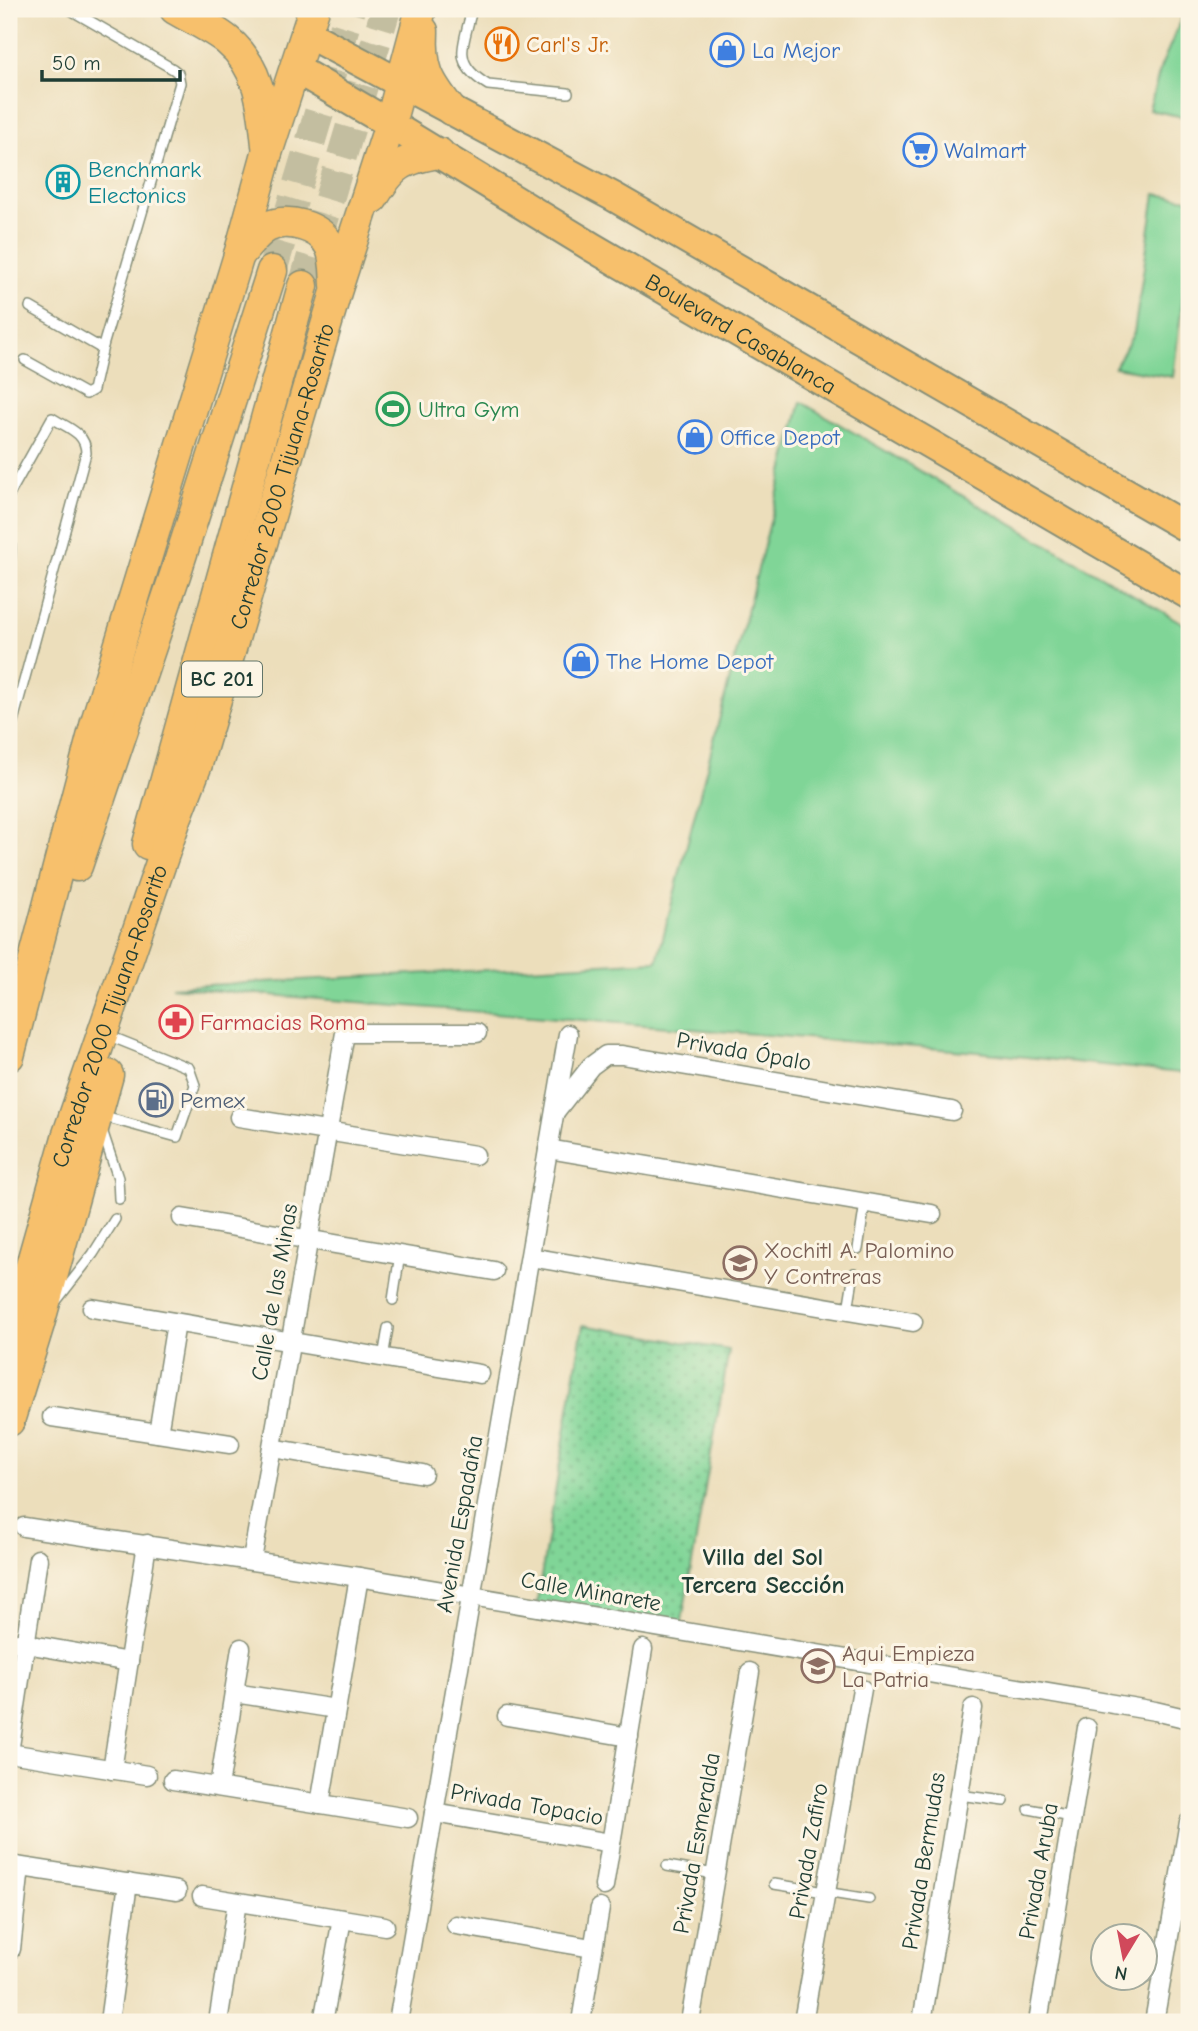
<svg xmlns="http://www.w3.org/2000/svg" width="1198" height="2031" font-family="'Comic Neue',sans-serif">
<defs>
<pattern id="park-dots" width="8" height="8" patternUnits="userSpaceOnUse" patternTransform="scale(1.75)"><rect width="8" height="8" fill="#80d597"/><path d="M2 2h.1M6 6h.1" fill="none" stroke="#68ae7c" stroke-width="1.8" stroke-linecap="round"/></pattern>
</defs>
<rect width="100%" height="100%" fill="#fcf5e5"/>
<filter id="ink" filterUnits="userSpaceOnUse"><feTurbulence type="fractalNoise" baseFrequency=".0143" numOctaves="2"/><feDisplacementMap in="SourceGraphic" scale="14" xChannelSelector="R" yChannelSelector="G"/><feConvolveMatrix kernelMatrix="1 2 1 2 8 2 1 2 1" color-interpolation-filters="sRGB"/></filter>
<filter id="wash" filterUnits="userSpaceOnUse"><feTurbulence type="fractalNoise" baseFrequency=".00686" numOctaves="4" result="noise"/><feDisplacementMap in="SourceGraphic" scale="28" xChannelSelector="R" yChannelSelector="G"/><feGaussianBlur stdDeviation="1.57" result="paint"/><feColorMatrix in="noise" values="0 0 0 0 0 0 0 0 0 0 0 0 0 0 0 0 0 1.4 0 .05"/><feComposite in="paint" operator="in"/></filter>
<g filter="url(#wash)">
<rect width="100%" height="100%" fill="#ecdebb"/>
<g fill="#80d597" stroke="#508966" stroke-width="2">
<polygon points="1186,9 1189,9 1189,118 1149,110 1161,66"/>
<polygon points="1155,194 1189,199 1189,247 1173,377 1115,367 1134,333"/>
<polygon points="801,402 1189,627 1189,1074 978,1052 171,987 657,961"/>
</g>
<polygon fill="url(#park-dots)" stroke="#508966" stroke-width="2" points="583,1325 729,1350 680,1632 536,1607"/>
</g>
<g filter="url(#ink)">
<g fill="none" stroke-linecap="round" stroke-linejoin="round">
<g stroke="#c3bea0" stroke-width="30" stroke-dasharray="30 15" stroke-linecap="butt">
<polyline points="272,271 350,9"/>
<polyline points="303,286 386,9"/>
</g>
<defs>
<g id="service">
<path d="M472,9C470,19 461,46 463,55C464,68 478,79 488,85L568,93"/>
<polyline points="30,307 99,347 103,346 180,83 178,73 173,69 69,9"/>
<polyline points="25,360 86,394 93,390 103,346"/>
<path d="M9,495L52,418C68,428 86,433 86,453L9,736"/>
<polyline points="9,523 11,549 9,575"/>
<polyline points="101,1116 177,1137 195,1085 189,1068 117,1039"/>
<polyline points="102,1130 118,1178 119,1199"/>
<polyline points="858,1249 865,1203"/>
<polyline points="57,1300 93,1254 115,1219"/>
<polyline points="393,1300 400,1254"/>
<polyline points="848,1310 854,1273"/>
<polyline points="383,1358 388,1328"/>
<polyline points="959,1795 1004,1801"/>
<polyline points="1029,1809 1072,1817"/>
<polyline points="667,1866 715,1874"/>
<polyline points="774,1884 869,1899"/>
<polyline points="324,2019 339,2022"/>
</g>
<g id="minor">
<polyline points="555,1112 591,1066 606,1055 622,1055 952,1111"/>
<polyline points="239,1117 475,1155"/>
<polyline points="548,1149 932,1214"/>
<polyline points="182,1218 494,1271"/>
<polyline points="530,1257 913,1322"/>
<polyline points="92,1308 480,1374"/>
<polyline points="52,1417 230,1444"/>
<polyline points="158,1433 176,1323"/>
<polyline points="272,1448 423,1474"/>
<polyline points="24,1527 359,1577 1155,1711 1189,1719"/>
<polyline points="252,1560 345,1033 477,1033"/>
<polyline points="9,1641 129,1662"/>
<polyline points="234,1693 336,1709"/>
<polyline points="507,1716 629,1737"/>
<polyline points="9,1753 38,1559"/>
<polyline points="9,1753 147,1775"/>
<polyline points="112,1770 147,1544"/>
<polyline points="173,1780 408,1818"/>
<polyline points="219,1787 241,1648"/>
<polyline points="320,1804 359,1577"/>
<polyline points="434,1813 611,1843"/>
<polyline points="9,1865 177,1891"/>
<polyline points="604,1886 643,1649"/>
<polyline points="202,1896 385,1926"/>
<polyline points="456,1925 592,1948"/>
<polyline points="11,1949 20,1867"/>
<polyline points="109,2022 128,1883"/>
<polyline points="218,2022 237,1902"/>
<polyline points="323,2022 342,1919"/>
<polyline points="398,2022 568,1034"/>
<polyline points="581,2022 600,1908"/>
<polyline points="690,2022 750,1672"/>
<polyline points="803,2022 862,1689"/>
<polyline points="922,2022 973,1708"/>
<polyline points="1038,2022 1087,1728"/>
<polyline points="1154,2022 1189,1822"/>
</g>
<g id="primary">
<polyline points="306,33 614,197 1189,529"/>
<path id="s1" d="M296,69L390,124L592,247L1189,595"/>
</g>
<g id="trunk">
<path d="M175,9C192,19 212,28 227,40C260,67 263,106 267,145"/>
<path d="M423,31C421,69 428,81 451,110"/>
<path d="M373,198C392,166 402,159 439,153"/>
<path d="M239,255C247,246 256,233 267,227C287,217 320,226 330,246C336,258 335,272 336,285"/>
<polyline points="148,844 303,286"/>
<polyline points="77,866 176,572 272,271"/>
<polyline points="9,1056 96,722 239,255 267,153 314,9"/>
<path id="s2" d="M9,1344L68,1134L177,816L197,764L336,292L390,124L421,9"/>
<polyline points="9,1421 39,1324 108,1075"/>
</g>
</defs>
<use href="#service" stroke="#868e78" stroke-width="12"/>
<use href="#minor" stroke="#868e78" stroke-width="21"/>
<use href="#primary" stroke="#868e78" stroke-width="32"/>
<use href="#trunk" stroke="#868e78" stroke-width="33"/>
<use href="#service" stroke="#fff" stroke-width="9"/>
<use href="#minor" stroke="#fff" stroke-width="18"/>
<use href="#primary" stroke="#f7c06c" stroke-width="28"/>
<use href="#trunk" stroke="#f7c06c" stroke-width="30"/>
</g>
</g>
<defs>
<symbol id="restaurant-ring" viewBox="-11 -11 22 22"><circle r="9.5" fill="#fcf5e5" stroke="#e8710a" stroke-width="1.5"/><path d="M-5-6h1v4h1v-4h1v4h1v-4h1v5L-1.5 .5V6h-2V.5L-5-1ZM5-6V6H3V1.5H1.5Q1.5-4 5-6Z" fill="#e8710a"/></symbol>
<symbol id="shop-ring" viewBox="-11 -11 22 22"><circle r="9.5" fill="#fcf5e5" stroke="#3f7fe0" stroke-width="1.5"/><path d="M-5-2.5h2.3a2.7 3.5 0 0 1 5.4 0H5L5.5 6h-11ZM-1.5-2.5h3a1.5 2.3 0 0 0-3 0Z" fill="#3f7fe0"/></symbol>
<symbol id="supermarket-ring" viewBox="-11 -11 22 22"><circle r="9.5" fill="#fcf5e5" stroke="#3f7fe0" stroke-width="1.5"/><path d="M-6-5.5h2.5l.6 2H6L4.5 2H-2.5L-4.4-4H-6ZM-1.5 3.2a1.3 1.3 0 1 0 .1 0ZM3 3.2a1.3 1.3 0 1 0 .1 0Z" fill="#3f7fe0"/></symbol>
<symbol id="building-ring" viewBox="-11 -11 22 22"><circle r="9.5" fill="#fcf5e5" stroke="#0f9aa8" stroke-width="1.5"/><path d="M-4-6H4V6H1V3H-1V6H-4ZM-2.5-4.3h1.7v1.8h-1.7ZM.8-4.3h1.7v1.8H.8ZM-2.5-1h1.7V.8h-1.7ZM.8-1h1.7V.8H.8Z" fill="#0f9aa8"/></symbol>
<symbol id="stadium-ring" viewBox="-11 -11 22 22"><circle r="9.5" fill="#fcf5e5" stroke="#2e9e5b" stroke-width="1.5"/><path d="M0-5a6.5 5 0 1 0 0 10a6.5 5 0 1 0 0-10ZM-3.5-1.8h7v3.6h-7Z" fill="#2e9e5b"/></symbol>
<symbol id="pharmacy-ring" viewBox="-11 -11 22 22"><circle r="9.5" fill="#fcf5e5" stroke="#e0444e" stroke-width="1.5"/><path d="M-2-6h4v4h4v4h-4v4h-4v-4h-4v-4h4Z" fill="#e0444e"/></symbol>
<symbol id="fuel-ring" viewBox="-11 -11 22 22"><circle r="9.5" fill="#fcf5e5" stroke="#5c6f8a" stroke-width="1.5"/><path d="M-5.5-6h7V0h2V4h1.3V-2.5L3-4.5l.8-.8L6-3V5H2.5V1h-1V6h-7ZM-4.2-4.7v3.2H.2V-4.7Z" fill="#5c6f8a"/></symbol>
<symbol id="school-ring" viewBox="-11 -11 22 22"><circle r="9.5" fill="#fcf5e5" stroke="#8d6e63" stroke-width="1.5"/><path d="M0-5L7-2L0 1L-7-2ZM-4 1L0 2.5L4 1V4Q0 6-4 4Z" fill="#8d6e63"/></symbol>
</defs>
<g fill-rule="evenodd">
<use href="#restaurant-ring" x="483" y="25" width="38" height="38"/>
<use href="#shop-ring" x="708" y="31" width="38" height="38"/>
<use href="#supermarket-ring" x="901" y="131" width="38" height="38"/>
<use href="#building-ring" x="44" y="163" width="38" height="38"/>
<use href="#stadium-ring" x="374" y="390" width="38" height="38"/>
<use href="#shop-ring" x="676" y="418" width="38" height="38"/>
<use href="#shop-ring" x="562" y="642" width="38" height="38"/>
<use href="#pharmacy-ring" x="157" y="1003" width="38" height="38"/>
<use href="#fuel-ring" x="137" y="1081" width="38" height="38"/>
<use href="#school-ring" x="721" y="1244" width="38" height="38"/>
<use href="#school-ring" x="799" y="1647" width="38" height="38"/>
</g>
<g text-anchor="middle" stroke-width="6" stroke-linejoin="round" paint-order="stroke">
<rect fill="#fcf5e5" stroke="#617469" stroke-width="2" x="182" y="661.5" width="80" height="35" rx="5"/>
<g font-size="21" font-weight="bold" fill="#1f3d34">
<text x="222" y="686">BC 201</text>
</g>
<g font-size="23" fill="#c56008" stroke="#fcf5e5" text-anchor="start">
<text x="526" y="52">Carl's Jr.</text>
</g>
<g font-size="23" fill="#366cbe" stroke="#fcf5e5" text-anchor="start">
<text x="752" y="58">La Mejor</text>
<text x="944" y="158">Walmart</text>
<text x="720" y="445">Office Depot</text>
<text x="606" y="669">The Home Depot</text>
</g>
<g font-size="23" fill="#0d838f" stroke="#fcf5e5" text-anchor="start">
<text x="88" y="177">Benchmark<tspan x="88" dy="26">Electonics</tspan></text>
</g>
<g font-size="23" fill="#1f3d34" stroke="#fcf5e5">
<text dy="8" stroke="none"><textPath href="#s1" startOffset="518">Boulevard Casablanca</textPath></text>
<text dy="8" stroke="none"><textPath href="#s2" startOffset="910">Corredor 2000 Tijuana-Rosarito</textPath></text>
<text dy="8" stroke="none"><textPath href="#s2" startOffset="343">Corredor 2000 Tijuana-Rosarito</textPath></text>
<text transform="translate(744 1051) rotate(10)" y="8">Privada Ópalo</text>
<text transform="translate(274 1292) rotate(-80)" y="8">Calle de las Minas</text>
<text transform="translate(459 1524) rotate(-80)" y="8">Avenida Espadaña</text>
<text transform="translate(591 1591) rotate(10)" y="8">Calle Minarete</text>
<text transform="translate(527 1804) rotate(10)" y="8">Privada Topacio</text>
<text transform="translate(696 1843) rotate(-80)" y="8">Privada Esmeralda</text>
<text transform="translate(808 1851) rotate(-80)" y="8">Privada Zafiro</text>
<text transform="translate(923 1861) rotate(-81)" y="8">Privada Bermudas</text>
<text transform="translate(1038 1871) rotate(-80)" y="8">Privada Aruba</text>
</g>
<g font-size="23" fill="#27864d" stroke="#fcf5e5" text-anchor="start">
<text x="418" y="417">Ultra Gym</text>
</g>
<g font-size="23" fill="#be3a42" stroke="#fcf5e5" text-anchor="start">
<text x="200" y="1030">Farmacias Roma</text>
</g>
<g font-size="23" fill="#4e5e75" stroke="#fcf5e5" text-anchor="start">
<text x="180" y="1108">Pemex</text>
</g>
<g font-size="23" fill="#785e54" stroke="#fcf5e5" text-anchor="start">
<text x="764" y="1258">Xochitl A. Palomino<tspan x="764" dy="26">Y Contreras</tspan></text>
<text x="842" y="1661">Aqui Empieza<tspan x="842" dy="26">La Patria</tspan></text>
</g>
<g font-size="24" font-weight="bold" fill="#1f3d34" stroke="#fcf5e5">
<text x="763" y="1565">Villa del Sol<tspan x="763" dy="28">Tercera Sección</tspan></text>
</g>
</g>
<rect width="1198" height="2031" fill="none" stroke="#fcf5e5" stroke-width="35"/>
<g transform="translate(1124 1957) rotate(190)"><circle r="33" fill="#fcf5e5" stroke="#a4ab9e" stroke-width="2"/>
<path d="M0-5L12 26L0 18L-12 26Z" fill="#d1495b"/>
<text y="-10" font-size="19" font-weight="bold" text-anchor="middle" fill="#1f3d34">N</text>
</g>
<path d="M42 70v10h138v-10" fill="none" stroke="#1f3d34" stroke-width="3.5"/>
<text x="52" y="70" font-size="21" fill="#1f3d34" stroke="#fcf5e5" stroke-width="5" paint-order="stroke">50 m</text>
</svg>
